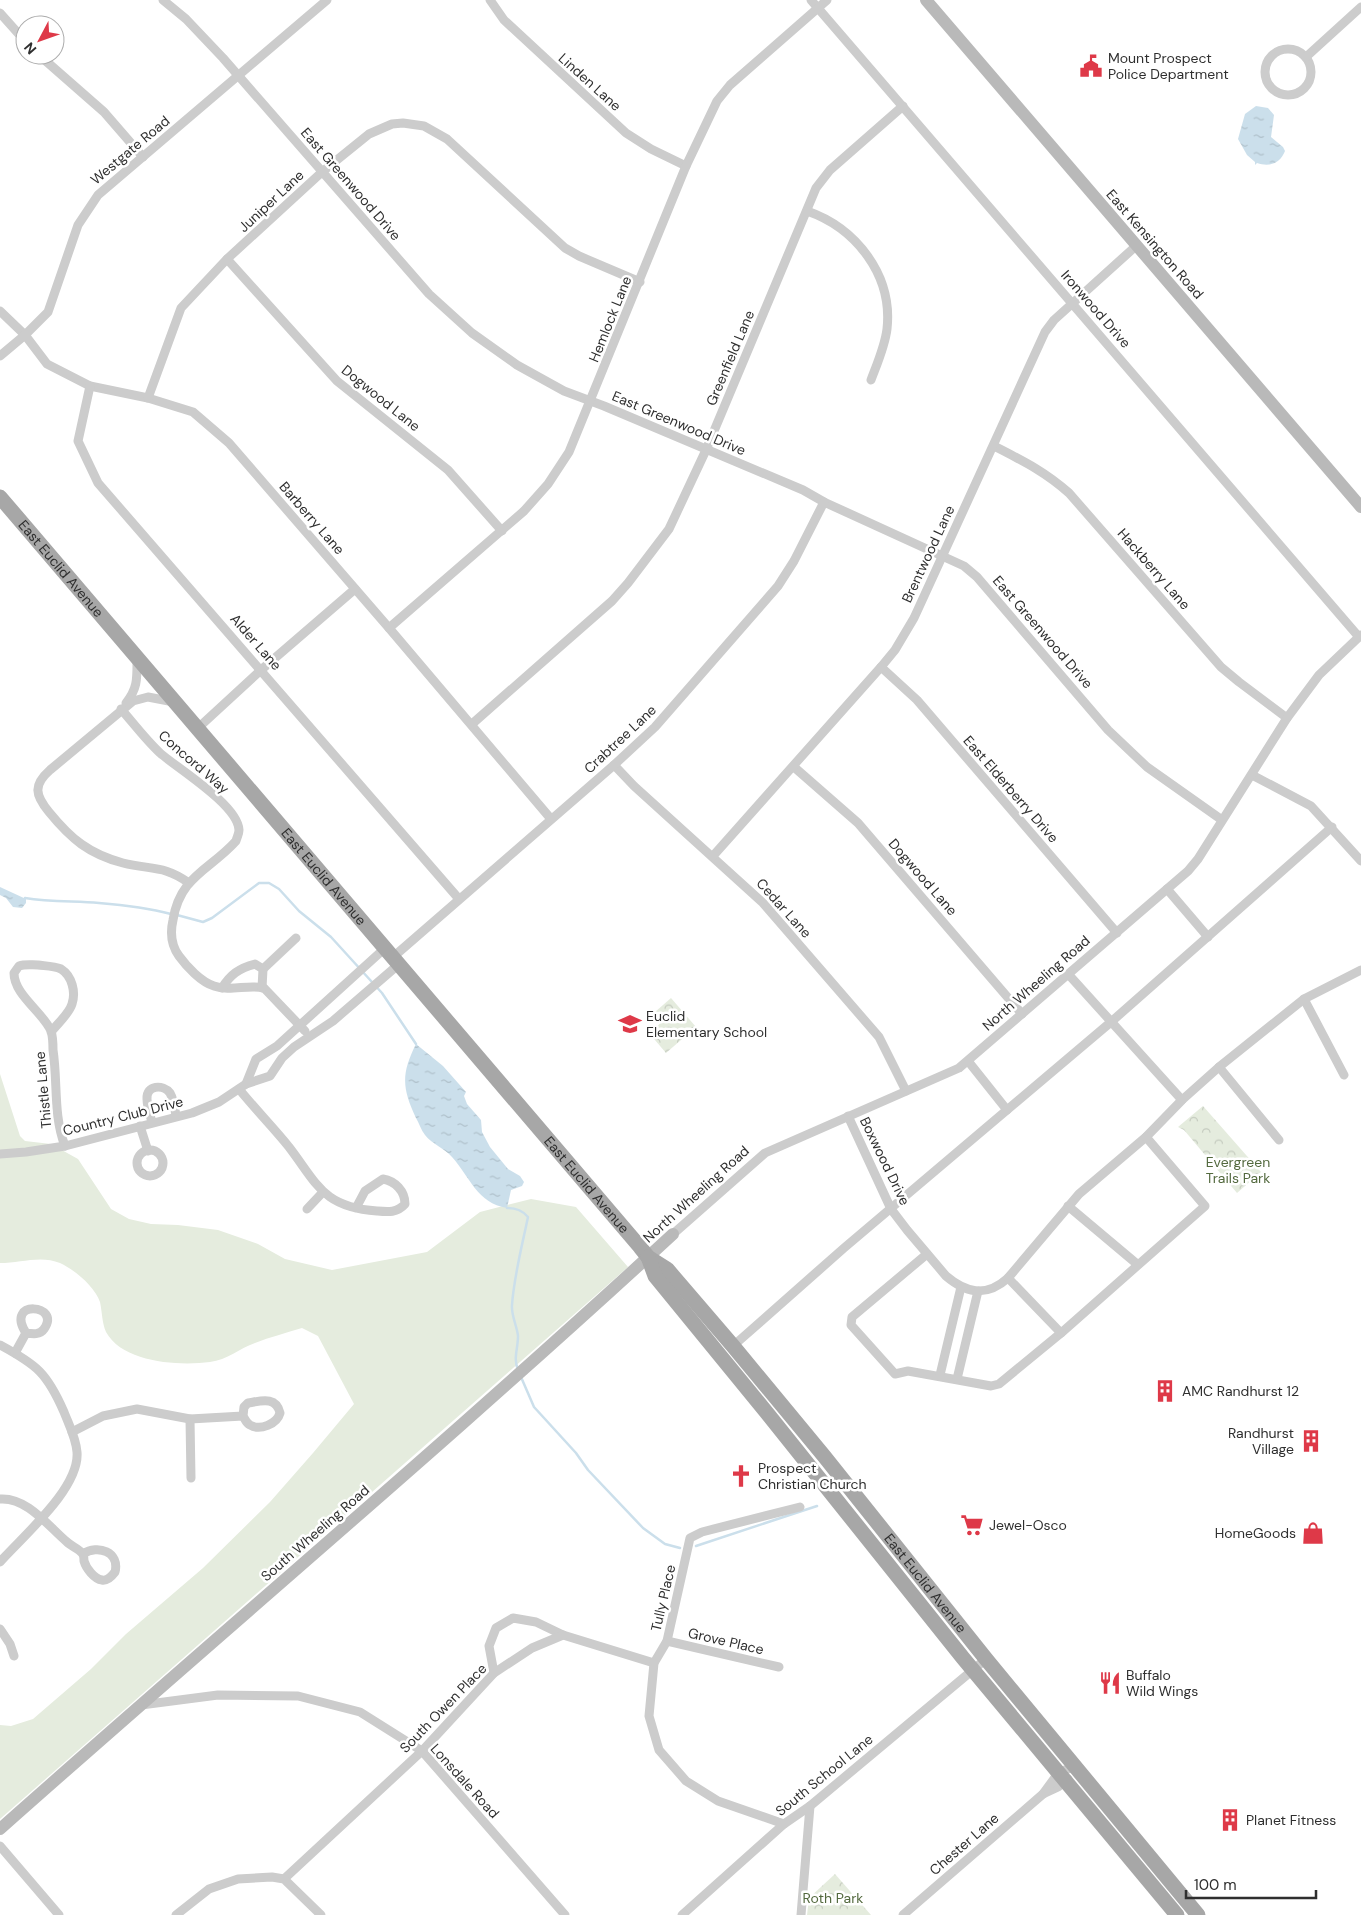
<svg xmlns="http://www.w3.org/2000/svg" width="1361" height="1915" font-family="'DM Sans',sans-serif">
<defs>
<pattern id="park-crowns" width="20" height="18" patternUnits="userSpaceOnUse" patternTransform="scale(1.25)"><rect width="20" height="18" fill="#e5ecde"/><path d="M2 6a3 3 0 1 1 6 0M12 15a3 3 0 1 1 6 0" fill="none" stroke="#c5cbbf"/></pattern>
<pattern id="water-ripples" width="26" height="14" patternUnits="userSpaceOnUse" patternTransform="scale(1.25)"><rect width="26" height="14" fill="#cbdfeb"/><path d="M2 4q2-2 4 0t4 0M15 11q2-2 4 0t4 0" fill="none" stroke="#afc0ca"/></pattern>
</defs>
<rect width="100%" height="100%" fill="#fff"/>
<path fill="#e5ecde" d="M0,1074L20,1136L25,1141L51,1144L78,1159L111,1209L129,1219L151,1224L178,1225L218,1230L258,1244L285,1259L332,1270L427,1252L480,1212L531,1199L576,1207L628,1267L0,1819V1725L11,1726L33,1719L91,1669L126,1634L203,1568L270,1502L313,1453L354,1404L318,1336L302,1328C286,1333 270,1337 255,1343C240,1348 227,1360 210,1362C179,1366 123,1363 106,1332C102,1323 102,1311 100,1302C95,1287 75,1270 60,1263C41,1255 20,1263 0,1263Z"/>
<g fill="url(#park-crowns)">
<polygon points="671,998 696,1027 666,1053 649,1033 663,1021 655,1012"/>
<polygon points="1203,1106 1261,1172 1237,1193 1184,1130 1178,1127"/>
<polygon points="835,1874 871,1915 807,1915 809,1898"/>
</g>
<g fill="url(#water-ripples)">
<path d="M1256,106L1268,108L1274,115L1271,137L1283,147L1285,151C1280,164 1269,167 1257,163L1255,165V162L1247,155L1238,139L1245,114Z"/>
<polygon points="0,887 26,899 26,903 22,908 13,907 6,898 0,895"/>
<path d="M416,1044L443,1066L466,1092L464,1096L467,1104L481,1120L482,1132L490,1147L508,1169L520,1176L524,1182L522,1186L511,1190L507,1208C477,1203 470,1177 452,1157C444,1148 432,1144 425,1135C421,1130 419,1123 416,1118C402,1088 401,1074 416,1044Z"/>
</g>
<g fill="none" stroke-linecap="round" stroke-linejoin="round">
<g stroke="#cbdfeb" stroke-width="2.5">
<path d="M25,898C50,902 74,901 99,903C123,905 148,908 171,914"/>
<polyline points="177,915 203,922 212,918 259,883 269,883 279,889 299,911 331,937 382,993 416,1044"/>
<path d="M507,1208C516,1208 522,1210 528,1217C522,1246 514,1276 512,1305C511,1315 517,1326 518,1336C518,1349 513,1358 518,1370"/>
<polyline points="521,1377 534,1407 576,1453 588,1470 643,1528 665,1544 680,1548"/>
<polyline points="696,1546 817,1506"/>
</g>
<g stroke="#ccc" stroke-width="9">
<polyline points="163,0 186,19 223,58 429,294 472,333 517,365 564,391 604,406 803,490 824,502 964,566 977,577 1108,730 1147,767 1222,820"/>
<polyline points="490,0 504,20 626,133 651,149 686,166"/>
<polyline points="811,0 1359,637"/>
<polyline points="0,13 25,41"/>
<circle cx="1288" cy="72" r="23"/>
<polyline points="39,55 104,112 143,157"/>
<polyline points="1306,57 1361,7"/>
<path d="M807,211C856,228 893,275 887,329C885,346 877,364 871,380"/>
<polyline points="227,259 337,381 448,470 502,531"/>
<polyline points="0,311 25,335 47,364 90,386 148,398 193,412 229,443 389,628 551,819"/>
<polyline points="0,356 25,335 48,312 78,225 98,195 327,0"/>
<polyline points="90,386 78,441 98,483 459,899"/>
<polyline points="148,398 181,308 227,259 322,172 369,134 392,124 403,123 424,126 447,139 565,248 579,256 640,282"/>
<path d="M994,446C1023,461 1044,471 1069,493L1221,667L1239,682L1287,718"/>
<polyline points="389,628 524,511 548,484 569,452 686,166 717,101 730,85 827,0"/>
<polyline points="881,667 917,700 1117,933"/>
<path d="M174,702L148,697L133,701L50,770C33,785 35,795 49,812C71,839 89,854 123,863C151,870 164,865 189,883"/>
<path d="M126,703C138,688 137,678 137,659"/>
<path d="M121,709C134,724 146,740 160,753C177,768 238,805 239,830C239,834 237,837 236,841C210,870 180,876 173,920C170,933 171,945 179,956C187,967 201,982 214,986C230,992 248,984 264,988L305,1031"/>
<polyline points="472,724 612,601 628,583 669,529 706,450 816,188 830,170 903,106"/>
<polyline points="198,728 261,670 355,589"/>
<polyline points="614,765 634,786 763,903 879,1037 906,1091"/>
<polyline points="794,767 858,823 1022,1014"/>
<polyline points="1252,775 1311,806 1361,861"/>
<polyline points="713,856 881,667 895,650 914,618 1045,332 1054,320 1136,246"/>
<polyline points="1167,889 1208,937"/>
<polyline points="392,958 614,765 655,727 778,586 794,561 824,502"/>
<polyline points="263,969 296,938"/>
<polyline points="1069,975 1182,1100"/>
<path d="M222,988C230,975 239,968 255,964L263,969L262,988"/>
<polyline points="1304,999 1344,1075"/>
<path d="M51,1032C58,1023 69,1014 72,1004C76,992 72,976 61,969C54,966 46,966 38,965C31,965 25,964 19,966L14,973C14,995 43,1012 51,1031C53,1037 53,1045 53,1050C58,1083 53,1115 65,1146"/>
<polyline points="968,1061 1007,1110"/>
<polyline points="1219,1067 1279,1140"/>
<polyline points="246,1084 256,1059 277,1046 384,949"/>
<path d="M239,1089C255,1109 273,1127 289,1147C318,1185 323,1207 377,1211C388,1212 397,1213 405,1204C405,1191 395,1181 383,1179L365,1191L356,1208"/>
<path d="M848,1116L891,1209L907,1230L946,1276C967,1294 987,1297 1008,1278L1079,1194L1146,1137L1182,1100L1219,1067L1304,999L1361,970"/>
<path d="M152,1122C150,1115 147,1106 147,1099C146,1085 163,1084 170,1093C174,1100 175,1109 176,1116"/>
<polyline points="140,1126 148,1151"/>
<circle cx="150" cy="1163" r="13"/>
<polyline points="0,1154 26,1152 65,1146 192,1113 219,1102 246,1084 270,1076 282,1058 294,1047 333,1021 398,965"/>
<polyline points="1068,1206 1137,1264"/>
<polyline points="307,1209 323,1192"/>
<polyline points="673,1234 765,1153 959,1068 1188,871 1198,859 1287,718 1319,675 1361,635"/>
<polyline points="927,1254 852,1317 851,1325 895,1374 908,1371 991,1386 999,1384 1061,1333 1205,1206 1146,1137"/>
<polyline points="1008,1278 1061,1333"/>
<path d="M0,1345C37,1365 47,1373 64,1412C69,1425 76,1438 77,1452C80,1488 23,1536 0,1562"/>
<polyline points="733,1346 844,1248 1111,1022 1332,827"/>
<path d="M15,1353L26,1333C33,1334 40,1335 44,1329C62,1304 4,1299 26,1333"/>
<polyline points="940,1375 961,1287"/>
<polyline points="957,1379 978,1291"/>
<polyline points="190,1419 191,1478"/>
<path d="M72,1432L103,1416L137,1409L190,1419L243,1416L244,1407L248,1403C261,1401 276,1396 280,1413C277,1424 260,1431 250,1425C246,1423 245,1419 243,1416"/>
<path d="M0,1499C27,1497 48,1526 67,1542C71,1546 79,1549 82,1553C84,1555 84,1558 84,1561C86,1568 94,1579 102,1580C107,1581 112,1576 115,1572C120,1552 98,1544 83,1554"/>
<polyline points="0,1629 10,1644 14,1656"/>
<polyline points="667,1641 779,1667"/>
<polyline points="494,1673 489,1646 496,1628 513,1618 536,1622 563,1635 654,1663"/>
<polyline points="141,1705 218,1695 298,1696 360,1712 422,1751 565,1915"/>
<polyline points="1043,1794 1058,1787 1068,1779"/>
<polyline points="784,1824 718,1801 686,1781 659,1750 649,1716 654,1663 667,1641 690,1538 702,1532 800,1507"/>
<polyline points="0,1846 59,1915"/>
<polyline points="284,1879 422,1751 494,1673 532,1648 563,1635"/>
<polyline points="176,1915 209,1889 238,1879 272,1877 284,1879 321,1915"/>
<polyline points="682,1915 784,1824 810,1806 986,1659"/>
<polyline points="801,1915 810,1806"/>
<polyline points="903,1915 1043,1794 1059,1772 1074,1767"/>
</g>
<g stroke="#b9b9b9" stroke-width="12">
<polyline points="926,0 1361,507"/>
<path d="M0,1829C224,1630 453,1437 673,1234"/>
</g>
<g stroke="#a7a7a7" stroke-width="15">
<path id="s1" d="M0,497L640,1247L648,1257L667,1269L733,1346L824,1456L986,1659L1198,1915"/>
<polyline points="648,1257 655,1276 767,1413 963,1658 1177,1915"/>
</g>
</g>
<defs>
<symbol id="civic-bare" viewBox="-9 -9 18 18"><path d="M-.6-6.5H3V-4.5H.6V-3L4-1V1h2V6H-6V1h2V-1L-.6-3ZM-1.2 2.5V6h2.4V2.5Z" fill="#de3948" stroke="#fff" stroke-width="2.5" paint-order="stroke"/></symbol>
<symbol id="school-bare" viewBox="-9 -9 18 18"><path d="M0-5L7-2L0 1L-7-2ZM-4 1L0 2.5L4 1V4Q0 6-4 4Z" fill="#de3948" stroke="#fff" stroke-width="2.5" paint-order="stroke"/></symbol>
<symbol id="building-bare" viewBox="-9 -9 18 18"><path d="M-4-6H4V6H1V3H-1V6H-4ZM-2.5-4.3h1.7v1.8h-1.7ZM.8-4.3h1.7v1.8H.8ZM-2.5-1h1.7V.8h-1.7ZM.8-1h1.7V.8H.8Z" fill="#de3948" stroke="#fff" stroke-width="2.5" paint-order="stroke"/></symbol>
<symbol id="church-bare" viewBox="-9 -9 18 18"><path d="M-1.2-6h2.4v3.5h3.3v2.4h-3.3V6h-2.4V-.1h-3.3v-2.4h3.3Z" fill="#de3948" stroke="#fff" stroke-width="2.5" paint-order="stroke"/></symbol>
<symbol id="supermarket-bare" viewBox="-9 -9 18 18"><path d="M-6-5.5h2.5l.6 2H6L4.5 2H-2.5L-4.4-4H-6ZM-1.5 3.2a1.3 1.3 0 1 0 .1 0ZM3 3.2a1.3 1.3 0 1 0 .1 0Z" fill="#de3948" stroke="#fff" stroke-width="2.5" paint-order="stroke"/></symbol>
<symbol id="shop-bare" viewBox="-9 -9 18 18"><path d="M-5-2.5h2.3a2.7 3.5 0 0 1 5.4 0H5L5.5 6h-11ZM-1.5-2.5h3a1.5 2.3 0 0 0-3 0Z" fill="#de3948" stroke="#fff" stroke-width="2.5" paint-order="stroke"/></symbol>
<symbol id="restaurant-bare" viewBox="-9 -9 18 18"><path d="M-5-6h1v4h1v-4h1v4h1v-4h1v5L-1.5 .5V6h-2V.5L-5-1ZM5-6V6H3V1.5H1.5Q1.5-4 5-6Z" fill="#de3948" stroke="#fff" stroke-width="2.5" paint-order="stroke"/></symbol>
</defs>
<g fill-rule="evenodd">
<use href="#civic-bare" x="1075" y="50" width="32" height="32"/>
<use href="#school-bare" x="614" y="1008" width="32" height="32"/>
<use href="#building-bare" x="1149" y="1375" width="32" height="32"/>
<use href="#building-bare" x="1295" y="1425" width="32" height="32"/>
<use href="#church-bare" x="725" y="1460" width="32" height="32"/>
<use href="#supermarket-bare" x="956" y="1509" width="32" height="32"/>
<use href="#shop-bare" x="1297" y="1517" width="32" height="32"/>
<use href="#restaurant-bare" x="1094" y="1667" width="32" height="32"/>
<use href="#building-bare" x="1214" y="1804" width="32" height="32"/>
</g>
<g text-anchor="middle" stroke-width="5" stroke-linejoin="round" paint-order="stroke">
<g font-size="14" fill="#2f2f2f" stroke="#fff" text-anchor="start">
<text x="1108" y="63">Mount Prospect<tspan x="1108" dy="16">Police Department</tspan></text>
<text x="646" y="1021">Euclid<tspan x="646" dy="16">Elementary School</tspan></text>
<text x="1182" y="1396">AMC Randhurst 12</text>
<text x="1294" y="1438" text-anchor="end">Randhurst<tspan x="1294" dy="16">Village</tspan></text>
<text x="758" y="1473">Prospect<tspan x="758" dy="16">Christian Church</tspan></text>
<text x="989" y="1530">Jewel-Osco</text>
<text x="1296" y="1538" text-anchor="end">HomeGoods</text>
<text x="1126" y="1680">Buffalo<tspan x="1126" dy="16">Wild Wings</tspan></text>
<text x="1246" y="1825">Planet Fitness</text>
</g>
<g font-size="14" fill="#2f2f2f" stroke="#fff">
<text transform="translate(590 82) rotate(42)" y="5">Linden Lane</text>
<text transform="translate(130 150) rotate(-40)" y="5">Westgate Road</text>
<text transform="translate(351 184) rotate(49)" y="5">East Greenwood Drive</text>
<text transform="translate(271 201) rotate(-43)" y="5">Juniper Lane</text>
<text transform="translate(1155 244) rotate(49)" y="5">East Kensington Road</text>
<text transform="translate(1096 309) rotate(49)" y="5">Ironwood Drive</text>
<text transform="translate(610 319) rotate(-68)" y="5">Hemlock Lane</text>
<text transform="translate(730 358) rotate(-67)" y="5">Greenfield Lane</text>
<text transform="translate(381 398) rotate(39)" y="5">Dogwood Lane</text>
<text transform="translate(679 423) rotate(23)" y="5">East Greenwood Drive</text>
<text transform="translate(312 518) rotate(49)" y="5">Barberry Lane</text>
<text transform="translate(928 554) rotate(-65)" y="5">Brentwood Lane</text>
<text dy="5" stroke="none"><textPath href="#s1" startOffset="94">East Euclid Avenue</textPath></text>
<text transform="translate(1154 569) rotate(49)" y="5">Hackberry Lane</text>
<text transform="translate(1043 632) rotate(49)" y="5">East Greenwood Drive</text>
<text transform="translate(256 642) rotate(49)" y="5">Alder Lane</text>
<text transform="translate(620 739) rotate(-43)" y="5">Crabtree Lane</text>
<text transform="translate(194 762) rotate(41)" y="5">Concord Way</text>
<text transform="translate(1011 789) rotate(49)" y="5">East Elderberry Drive</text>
<text dy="5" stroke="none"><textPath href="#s1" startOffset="499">East Euclid Avenue</textPath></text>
<text transform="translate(923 877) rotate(49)" y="5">Dogwood Lane</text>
<text transform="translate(784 908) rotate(48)" y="5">Cedar Lane</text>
<text transform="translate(1036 983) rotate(-41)" y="5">North Wheeling Road</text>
<text transform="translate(43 1090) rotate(-95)" y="5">Thistle Lane</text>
<text transform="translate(123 1116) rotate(-14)" y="5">Country Club Drive</text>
<text transform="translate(885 1161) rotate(64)" y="5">Boxwood Drive</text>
<text dy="5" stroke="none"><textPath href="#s1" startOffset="904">East Euclid Avenue</textPath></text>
<text transform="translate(696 1194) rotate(-42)" y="5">North Wheeling Road</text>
<text transform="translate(315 1533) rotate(-41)" y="5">South Wheeling Road</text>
<text dy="5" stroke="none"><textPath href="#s1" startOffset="1428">East Euclid Avenue</textPath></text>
<text transform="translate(663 1598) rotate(-77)" y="5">Tully Place</text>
<text transform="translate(726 1641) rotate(13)" y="5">Grove Place</text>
<text transform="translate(443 1708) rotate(-46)" y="5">South Owen Place</text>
<text transform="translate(824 1775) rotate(-39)" y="5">South School Lane</text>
<text transform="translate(465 1781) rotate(48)" y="5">Lonsdale Road</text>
<text transform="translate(964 1844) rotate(-41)" y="5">Chester Lane</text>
</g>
<g font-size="14" fill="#53693e" stroke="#fff">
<text x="1238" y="1167">Evergreen<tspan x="1238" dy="16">Trails Park</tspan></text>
<text x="833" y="1903">Roth Park</text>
</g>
</g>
<g transform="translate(40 40) rotate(229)"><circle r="24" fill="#ffffff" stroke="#acacac"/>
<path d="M0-4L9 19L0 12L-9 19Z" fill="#de3948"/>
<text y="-8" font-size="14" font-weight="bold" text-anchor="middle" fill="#2f2f2f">N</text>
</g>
<path d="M1186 1890v8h130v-8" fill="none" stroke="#2f2f2f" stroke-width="2.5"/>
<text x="1194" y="1890" font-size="15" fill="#2f2f2f" stroke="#ffffff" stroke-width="4" paint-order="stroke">100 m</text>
</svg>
